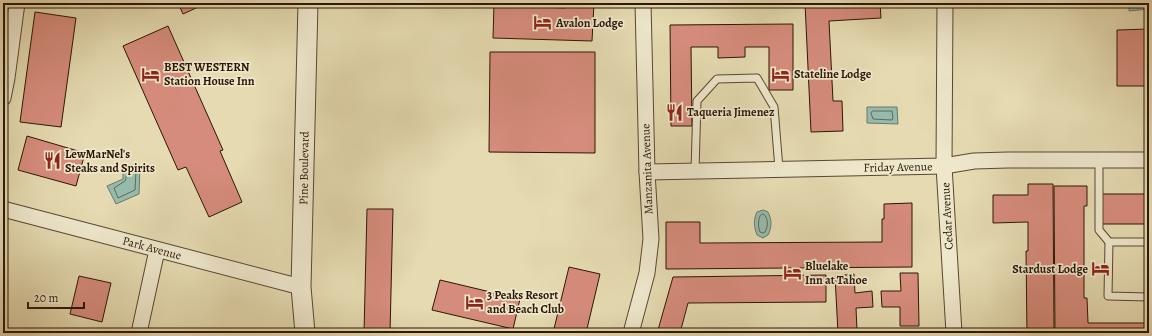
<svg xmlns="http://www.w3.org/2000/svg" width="1152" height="336" font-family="Alegreya,serif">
<rect width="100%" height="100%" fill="#e5dab1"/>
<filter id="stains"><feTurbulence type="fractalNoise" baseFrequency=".005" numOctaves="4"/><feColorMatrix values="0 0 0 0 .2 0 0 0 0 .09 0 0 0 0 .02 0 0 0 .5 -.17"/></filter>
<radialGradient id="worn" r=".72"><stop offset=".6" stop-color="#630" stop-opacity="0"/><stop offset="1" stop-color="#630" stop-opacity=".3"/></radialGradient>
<g fill="#96bbac" stroke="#6c7969">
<polygon points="1129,3 1149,3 1149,9 1129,11"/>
<polygon points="867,107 897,107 898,124 867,123"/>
<polygon points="123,165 140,165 139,194 116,204 107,186 123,179"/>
<path d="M763,210L768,212C772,220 772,227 768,235L763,238L757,235C754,227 753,220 757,212Z"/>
</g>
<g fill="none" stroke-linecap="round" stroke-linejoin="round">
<g stroke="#616858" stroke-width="1">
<polygon points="873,111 892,111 893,118 892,120 873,119 871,113"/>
<polygon points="128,169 136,171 135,190 118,198 114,188 125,181"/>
<path d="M763,214C769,217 768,227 765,232L763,233L760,232C758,227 758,221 760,216Z"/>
</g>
</g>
<g fill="#d68c7c" stroke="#2c1604">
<polygon points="178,3 207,3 183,14"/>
<polygon points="494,3 524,3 524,6 530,6 530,3 544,4 544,7 565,8 565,3 594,3 592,41 493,38"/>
<polygon points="805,3 880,3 881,18 829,21 833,101 842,101 843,131 811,132"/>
<polygon points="35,12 76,18 61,127 20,122"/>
<polygon points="793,24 793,90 769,90 769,47 745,47 745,57 718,58 718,47 691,47 692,126 671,126 670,25"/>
<polygon points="168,26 223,150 220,151 242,202 209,217 186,167 178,170 123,46"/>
<polygon points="1149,29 1149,86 1117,86 1117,30"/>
<polygon points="490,52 595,52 595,153 489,152"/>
<polygon points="27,136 85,153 76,186 18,170"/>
<polygon points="1028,184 1053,184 1054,333 1027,333 1026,251 1028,251 1028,222 993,223 993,195 1028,195"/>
<polygon points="1054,186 1087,186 1087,206 1084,206 1084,298 1087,298 1088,323 1149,323 1149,333 1055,333"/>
<polygon points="1101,194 1149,194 1149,232 1148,232 1148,224 1101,224"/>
<polygon points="912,203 912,267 666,269 666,222 700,222 700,243 882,242 882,219 884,219 884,204"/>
<polygon points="367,209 393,209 390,333 364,333"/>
<polygon points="569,267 600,274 586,333 553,333"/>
<polygon points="900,273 918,273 919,326 900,326 900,307 882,307 881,291 901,291"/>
<polygon points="854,274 855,293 872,291 873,307 856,308 857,330 838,333 835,276"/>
<polygon points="826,275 826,302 688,303 680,333 671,333 658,330 673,277"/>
<polygon points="79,276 111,283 102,322 70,314"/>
<polygon points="440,280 520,299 513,329 432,310"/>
</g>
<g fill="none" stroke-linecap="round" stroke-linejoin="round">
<defs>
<g id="service">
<polyline points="1099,160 1099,230 1109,242"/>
<polyline points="695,171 697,101 717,79 757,78 774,107 779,169"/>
<polyline points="1149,242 1109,242 1108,296 1149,297"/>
</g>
<g id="minor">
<polyline points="945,3 944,166 954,333"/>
<polyline points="3,98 7,78 17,3"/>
<polyline points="647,172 944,166 974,161 1008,160 1149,160"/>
<polyline points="3,209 301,287"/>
<polyline points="139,333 157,250"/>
<polyline points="631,333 647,273 651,239 647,172 643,3"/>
</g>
<polyline id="tertiary" points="305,333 301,287 308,3"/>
</defs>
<use href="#service" stroke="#5a472f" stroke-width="9"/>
<use href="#minor" stroke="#5a472f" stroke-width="17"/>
<use href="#tertiary" stroke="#5a472f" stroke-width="21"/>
<use href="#service" stroke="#eee7cc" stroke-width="7"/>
<use href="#minor" stroke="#eee7cc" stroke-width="15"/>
<use href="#tertiary" stroke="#eee7cc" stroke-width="19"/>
</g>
<defs>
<symbol id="hotel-bare" viewBox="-9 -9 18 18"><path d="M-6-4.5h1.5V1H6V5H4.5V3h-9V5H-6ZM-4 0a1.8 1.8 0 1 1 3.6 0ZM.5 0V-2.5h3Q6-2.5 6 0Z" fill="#8f2418" stroke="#eee7cc" stroke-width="2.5" paint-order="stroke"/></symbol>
<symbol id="restaurant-bare" viewBox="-9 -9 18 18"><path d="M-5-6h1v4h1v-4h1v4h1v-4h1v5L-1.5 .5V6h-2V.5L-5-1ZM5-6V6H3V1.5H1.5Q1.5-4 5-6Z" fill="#8f2418" stroke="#eee7cc" stroke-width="2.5" paint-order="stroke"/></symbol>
</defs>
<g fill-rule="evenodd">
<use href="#hotel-bare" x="530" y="10" width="25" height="25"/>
<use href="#hotel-bare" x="138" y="62" width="25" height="25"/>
<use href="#hotel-bare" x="768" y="62" width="25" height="25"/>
<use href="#restaurant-bare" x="662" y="100" width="25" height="25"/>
<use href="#restaurant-bare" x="40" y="148" width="25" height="25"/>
<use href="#hotel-bare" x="1088" y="256" width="25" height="25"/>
<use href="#hotel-bare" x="780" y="260" width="25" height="25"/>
<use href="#hotel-bare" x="462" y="290" width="25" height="25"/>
</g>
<g text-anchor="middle" stroke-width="3.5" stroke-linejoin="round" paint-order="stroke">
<g font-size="12" font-weight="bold" fill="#2c1604" stroke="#eee7cc" text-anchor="start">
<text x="556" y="27">Avalon Lodge</text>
<text x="164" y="71">BEST WESTERN<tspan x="164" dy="14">Station House Inn</tspan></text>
<text x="794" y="78">Stateline Lodge</text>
<text x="687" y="116">Taqueria Jimenez</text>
<text x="65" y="158">LewMarNel's<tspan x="65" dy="14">Steaks and Spirits</tspan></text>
<text x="805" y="270">Bluelake<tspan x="805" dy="14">Inn at Tahoe</tspan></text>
<text x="1088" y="273" text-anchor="end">Stardust Lodge</text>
<text x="487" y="299">3 Peaks Resort<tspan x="487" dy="14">and Beach Club</tspan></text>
</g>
<g font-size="12" fill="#2c1604" stroke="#eee7cc">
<text transform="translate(898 167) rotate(-1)" y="4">Friday Avenue</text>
<text transform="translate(304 168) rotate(-89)" y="4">Pine Boulevard</text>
<text transform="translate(647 169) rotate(-92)" y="4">Manzanita Avenue</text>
<text transform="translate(947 216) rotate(-93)" y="4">Cedar Avenue</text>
<text transform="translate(152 248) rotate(15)" y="4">Park Avenue</text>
</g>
</g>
<rect width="1152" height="336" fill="none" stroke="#e5dab1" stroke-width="16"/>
<rect x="4" y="4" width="1144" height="328" fill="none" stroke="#2c1604" stroke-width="2"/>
<rect x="8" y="8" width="1136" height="320" fill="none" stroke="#2c1604"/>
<path d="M28 302v6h56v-6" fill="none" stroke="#2c1604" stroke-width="2"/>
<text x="34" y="302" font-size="12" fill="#2c1604" stroke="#eee7cc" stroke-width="3" paint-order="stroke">20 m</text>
<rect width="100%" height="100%" filter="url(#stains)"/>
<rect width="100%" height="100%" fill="url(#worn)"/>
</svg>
